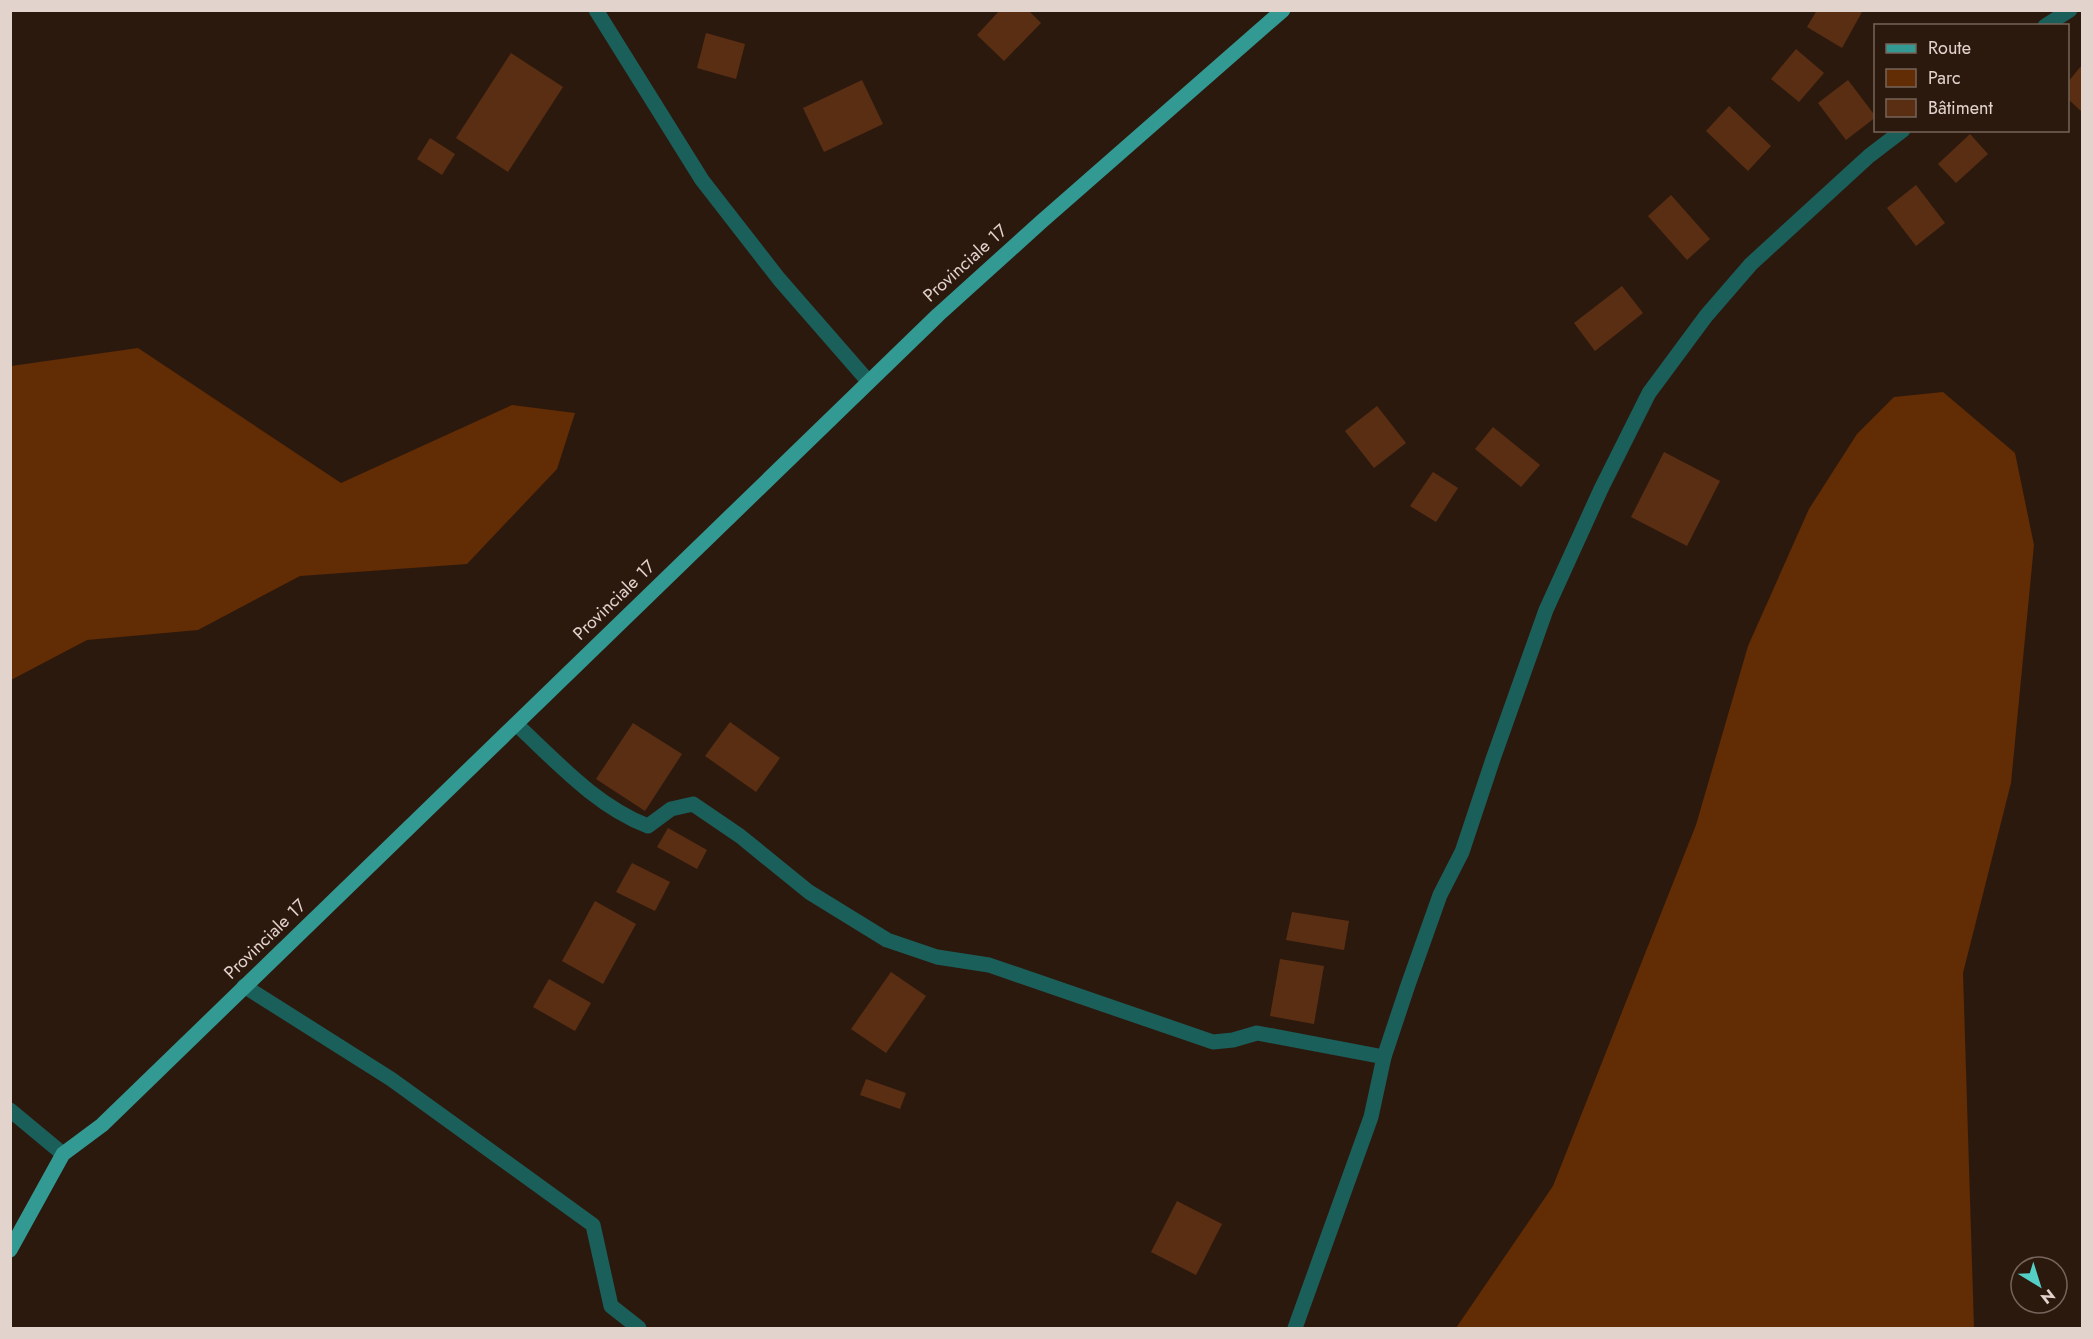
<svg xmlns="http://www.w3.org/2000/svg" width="2093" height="1339" font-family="Jost,sans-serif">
<rect width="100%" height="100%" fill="#2c190e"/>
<g fill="#622c04">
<polygon points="138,348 341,483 512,405 575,413 557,469 467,564 300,576 198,630 87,640 11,680 11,366"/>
<polygon points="1943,392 2015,453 2034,545 2011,783 1963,973 1974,1328 1456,1328 1553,1186 1696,825 1748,646 1809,509 1857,434 1894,397"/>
</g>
<g fill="#5a2e13">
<polygon points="1000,10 1028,10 1041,23 1004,61 977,35"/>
<polygon points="1817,10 1860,10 1862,12 1842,48 1807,27"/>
<polygon points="706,33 745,44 736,79 697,68"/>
<polygon points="1796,49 1824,73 1799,102 1771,79"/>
<polygon points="511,53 563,87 508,172 456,138"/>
<polygon points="2082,65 2082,112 2068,99 2068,82"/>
<polygon points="862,80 883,124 824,152 803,108"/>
<polygon points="1848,80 1876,117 1846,140 1818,103"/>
<polygon points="1729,106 1771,146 1748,171 1706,131"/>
<polygon points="1970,134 1988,154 1956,183 1938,164"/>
<polygon points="430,138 455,154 442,175 417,159"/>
<polygon points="1916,185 1945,223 1916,246 1887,208"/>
<polygon points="1671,195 1710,239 1687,260 1648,216"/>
<polygon points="1622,286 1643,313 1595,351 1574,323"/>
<polygon points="1377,406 1406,443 1374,468 1345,431"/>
<polygon points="1493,427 1540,465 1521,487 1475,449"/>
<polygon points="1664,452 1720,481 1687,546 1631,517"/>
<polygon points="1433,472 1458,488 1436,522 1410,506"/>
<polygon points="730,722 780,758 756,792 705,756"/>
<polygon points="633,723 682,754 645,811 596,779"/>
<polygon points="668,828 707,850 697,869 657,847"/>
<polygon points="632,863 670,882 655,911 616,892"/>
<polygon points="595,901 636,924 603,984 562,961"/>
<polygon points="1292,912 1349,921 1344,950 1286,940"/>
<polygon points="1280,959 1324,966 1314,1024 1270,1016"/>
<polygon points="891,972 926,996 886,1053 851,1029"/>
<polygon points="549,979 591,1003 575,1031 533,1007"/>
<polygon points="866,1079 906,1093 900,1109 860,1095"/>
<polygon points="1177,1201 1222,1224 1196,1275 1151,1252"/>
</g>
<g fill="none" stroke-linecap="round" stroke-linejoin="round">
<g stroke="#1b5f5a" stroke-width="15">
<polyline points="596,10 702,180 779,279 868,381"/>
<polyline points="2045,26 2070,10"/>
<path d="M516,724C557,762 596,806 648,826L671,809L693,804L740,836L809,892L887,940L937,957L989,965L1213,1042L1233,1040L1257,1033L1384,1057"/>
<polyline points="244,986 391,1079 593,1225 611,1306 639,1328"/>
<polyline points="10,1110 63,1154"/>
<polyline points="1295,1328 1371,1117 1384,1057 1408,985 1440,895 1462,852 1493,759 1546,610 1601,489 1649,393 1706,316 1751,264 1869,156 1903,130"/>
</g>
<polyline stroke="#329a93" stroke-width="15" points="10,1250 63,1154 102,1125 938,315 1041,222 1283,10"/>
</g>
<g text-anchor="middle" stroke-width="5" stroke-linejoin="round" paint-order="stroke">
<g font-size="18" fill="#e2d4cd" stroke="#2c190e">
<text transform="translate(965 263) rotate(-42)" y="6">Provinciale 17</text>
<text transform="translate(614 600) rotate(-44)" y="6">Provinciale 17</text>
<text transform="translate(265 939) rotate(-44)" y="6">Provinciale 17</text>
</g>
</g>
<rect width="2093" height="1339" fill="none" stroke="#e2d4cd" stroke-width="24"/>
<rect x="1874" y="24" width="195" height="108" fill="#2c190e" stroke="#75645a" stroke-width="1.5"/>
<rect x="1886" y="44" width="30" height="9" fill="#329a93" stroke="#75645a" stroke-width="1.5"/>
<text x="1928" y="54" font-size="18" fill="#e2d4cd">Route</text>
<rect x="1886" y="69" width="30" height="18" fill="#622c04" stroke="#75645a" stroke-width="1.5"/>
<text x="1928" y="84" font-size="18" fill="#e2d4cd">Parc</text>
<rect x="1886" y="99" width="30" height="18" fill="#5a2e13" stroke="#75645a" stroke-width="1.5"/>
<text x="1928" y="114" font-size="18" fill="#e2d4cd">Bâtiment</text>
<g transform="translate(2039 1285) rotate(142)"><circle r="28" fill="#2c190e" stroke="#75645a" stroke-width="1.5"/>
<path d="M0-4.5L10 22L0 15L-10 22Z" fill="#55cec5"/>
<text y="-9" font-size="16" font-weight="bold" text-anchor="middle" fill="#e2d4cd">N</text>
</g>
</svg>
